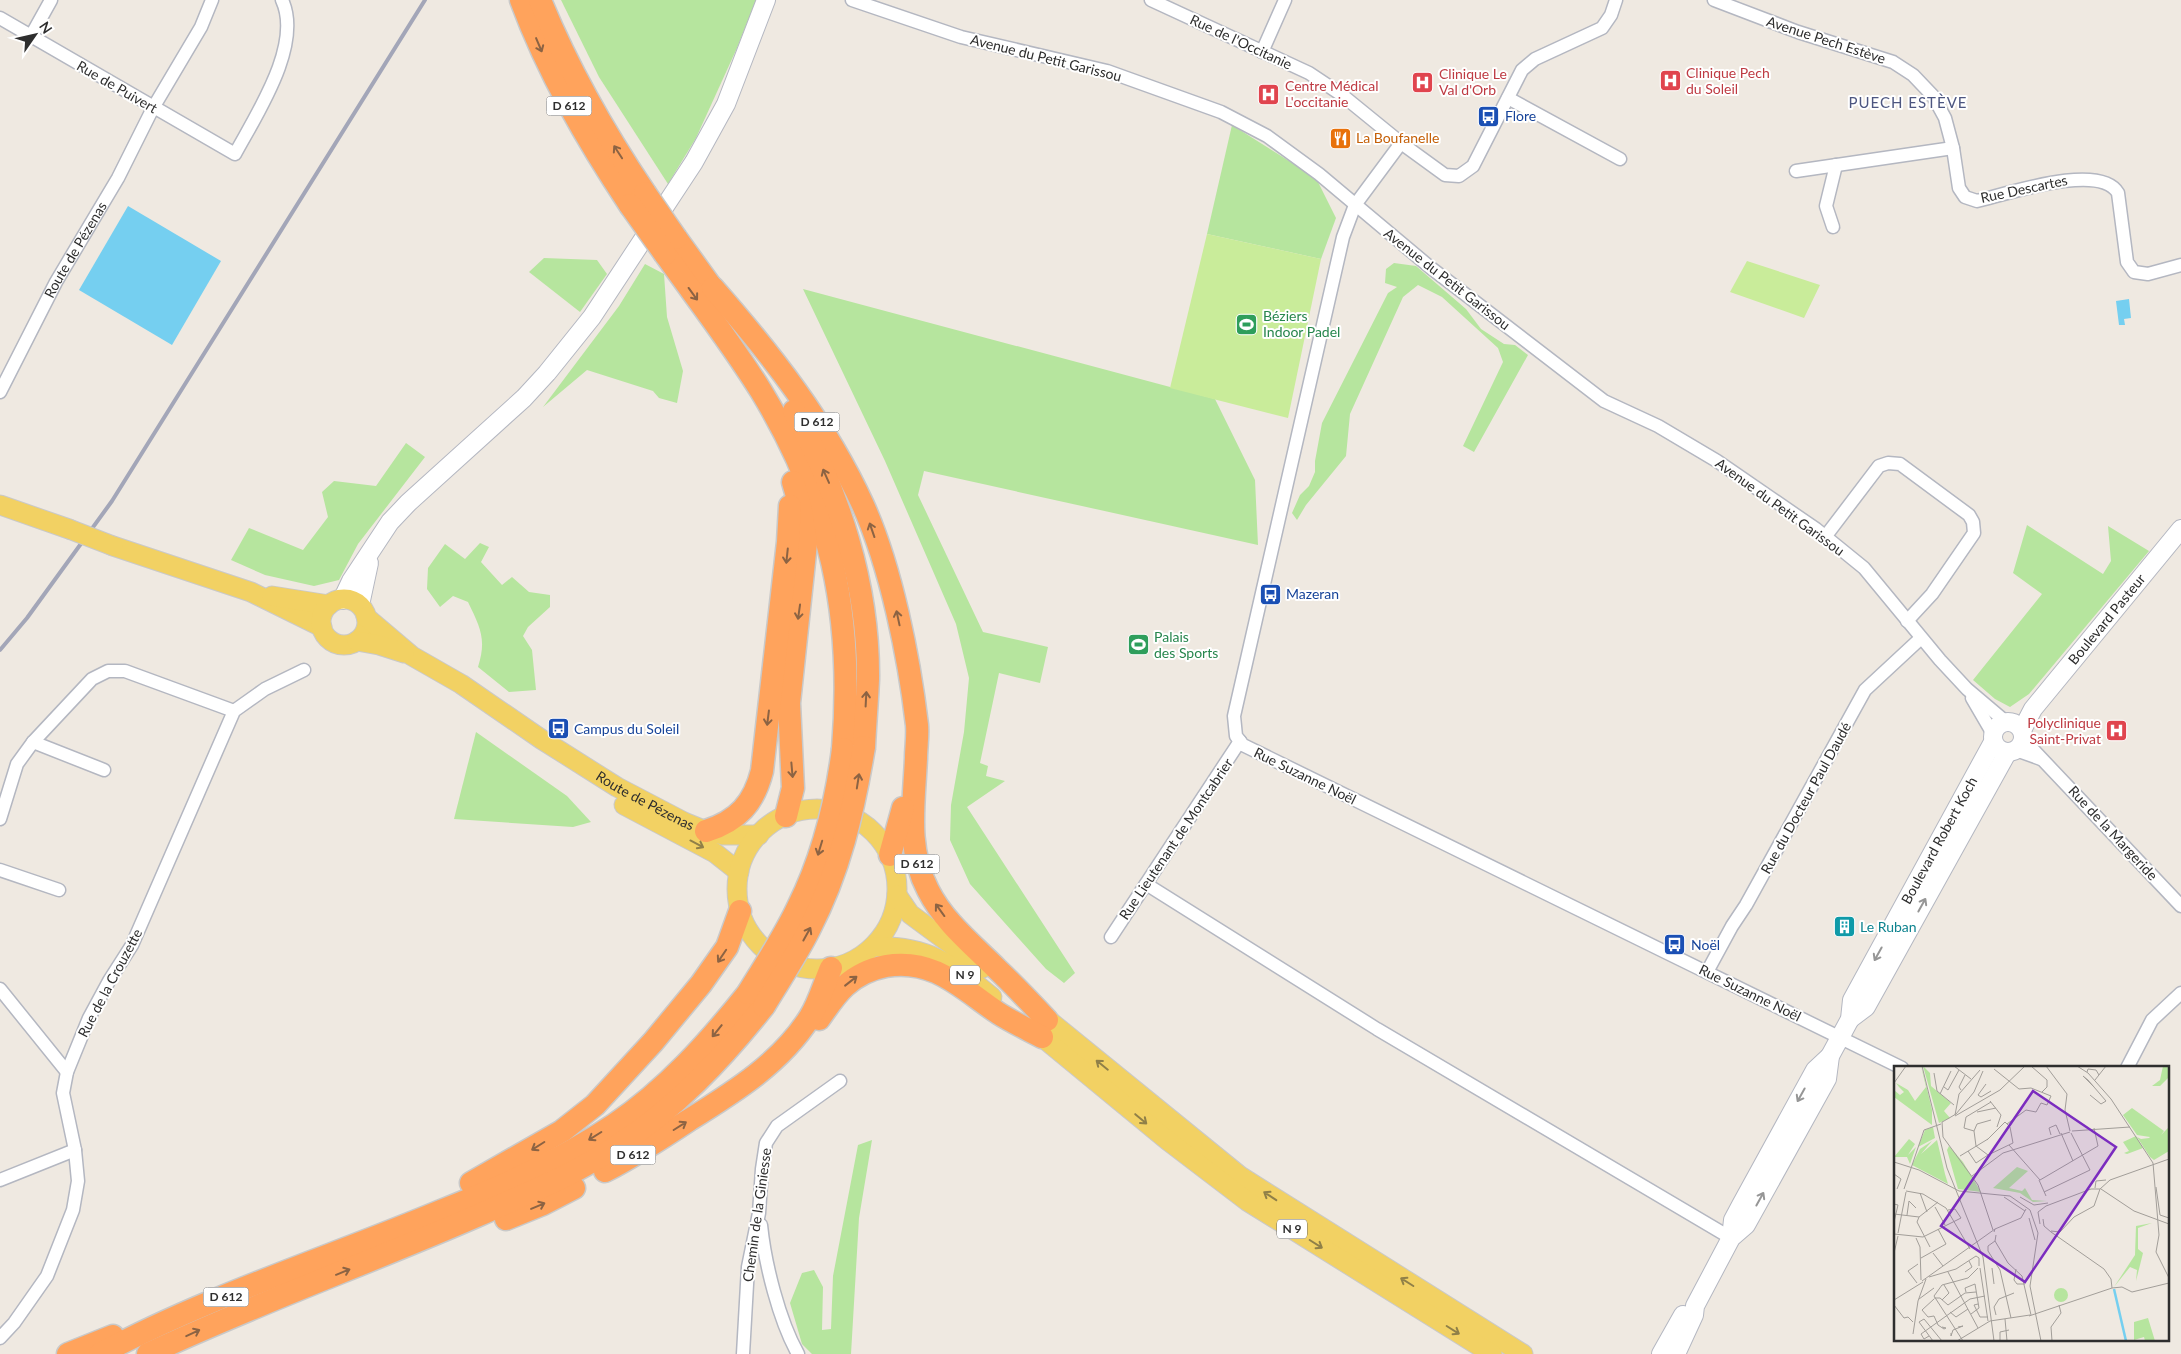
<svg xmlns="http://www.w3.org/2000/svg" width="2181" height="1354" font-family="Lato,sans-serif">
<rect width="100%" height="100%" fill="#efe9e1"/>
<g fill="#b6e59e">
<polygon points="561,0 756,0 737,48 696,138 668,184 599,77"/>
<polygon points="1232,125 1316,178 1336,218 1321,259 1207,234"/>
<polygon points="544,258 597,260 607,274 580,312 529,272"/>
<polygon points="1394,263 1416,266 1466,309 1481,329 1504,344 1515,345 1528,355 1474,452 1463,446 1503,362 1498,348 1442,297 1418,285 1403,297 1350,414 1346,456 1306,505 1297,520 1292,513 1300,495 1309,486 1315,472 1315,461 1322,423 1388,293 1397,287 1385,283 1386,269"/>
<polygon points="645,264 664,274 667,317 683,371 677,403 659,398 653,391 587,370 543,407 619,306"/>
<polygon points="803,289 1215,399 1255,480 1258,545 924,471 918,495 983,632 1048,647 1040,683 999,673 980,763 988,766 986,776 1005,781 967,807 1075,973 1064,983 1046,969 970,884 950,840 951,805 964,732 969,678 956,624 885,461"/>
<polygon points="406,443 425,457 358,544 339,580 314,586 265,575 231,560 249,528 303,550 328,517 322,492 334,481 376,486"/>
<polygon points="2027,525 2103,574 2111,561 2108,526 2149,551 2029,694 2010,707 1995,699 1973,680 2042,594 2013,573"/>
<path d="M480,543L489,547L481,562L502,585L512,577L529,592L550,595V607L528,627L523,636L532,650L536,690L509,692L478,667C487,639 480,627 468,602L453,596L440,607L427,589L428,568L445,544L465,559Z"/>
<polygon points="476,732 567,796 591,822 573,827 454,819"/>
<polygon points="872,1140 859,1218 851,1354 812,1354 802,1344 790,1303 802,1273 814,1270 823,1287 822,1330 831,1329 833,1276 858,1145"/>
</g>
<g fill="#c9ec9a">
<polygon points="1207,234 1321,259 1288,418 1170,388"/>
<polygon points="1747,261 1820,285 1804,318 1730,292"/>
</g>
<g fill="#75cff0">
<polygon points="128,206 221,261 172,345 79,290"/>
<polygon points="2129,299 2131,318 2124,319 2125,325 2119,325 2116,301"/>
</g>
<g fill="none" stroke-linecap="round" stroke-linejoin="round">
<defs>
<g id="street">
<polyline points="852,0 961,37 1107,71 1221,112 1267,136 1319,174 1431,268 1604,401 1658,426 1717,461 1816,529 1864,568 1940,660 1967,689 2006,722"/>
<polyline points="1151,0 1309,73 1342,95 1401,143 1445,175 1459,176 1473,166 1522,70 1535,59 1602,28 1611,15 1616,0"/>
<path d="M1714,0L1798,32L1893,62L1913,75L1933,96L1945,118L1953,148L1959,188L1965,197L1977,201C2007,194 2100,162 2118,193L2127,262L2134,272L2148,274L2181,265"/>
<path d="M0,18L235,154C256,115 303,45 282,0"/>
<polyline points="31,36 51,0"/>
<polyline points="1262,52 1285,0"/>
<polyline points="1508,98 1620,159"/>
<polyline points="1401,143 1355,205 1343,237 1234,716 1236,736 1243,745 1902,1068"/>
<polyline points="1796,171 1953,148"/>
<polyline points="1833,227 1826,206 1836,165"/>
<path id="s1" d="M0,392L56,282L118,178L153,108L201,27L212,0"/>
<polyline points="1825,537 1879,466 1888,463 1900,464 1969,515 1973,522 1974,533 1932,594 1907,621"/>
<polyline points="1972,698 1993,734"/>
<polyline points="2023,739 2181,906"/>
<polyline points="33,742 104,770"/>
<polyline points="2016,750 2041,759"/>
<polyline points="0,819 17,764 33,742 92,679 108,671 125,671 234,711"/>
<polyline points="0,870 59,890"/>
<polyline points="1146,884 1377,1029 1731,1238"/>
<polyline points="1111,937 1240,741"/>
<polyline points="1707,972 1732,926 1746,905 1865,690 1921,638"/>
<polyline points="0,989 67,1072"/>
<polyline points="2127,1068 2152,1020 2181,993"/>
<polyline points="0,1180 75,1150"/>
<path d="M761,1225C765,1264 779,1320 798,1354"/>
<polyline points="0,1338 14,1323 47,1276 73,1210 78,1181 75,1150 63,1093 67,1072 89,1018 109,981 132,945 234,711 265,689 304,670"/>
<polyline points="743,1354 748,1267 759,1213 762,1169 766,1143 777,1126 840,1081"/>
</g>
<g id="secondary">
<polyline points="342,600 351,581 390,522 408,503 524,398 547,373 592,317 694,162 726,104 766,0"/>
<polyline points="360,605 369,563"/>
<circle cx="2008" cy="737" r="15"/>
<path id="s2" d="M2022,730L2033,709L2181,529"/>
<polyline points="1850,1019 1866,1007 2007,753"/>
<polyline points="1731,1238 1733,1220 1741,1205 1815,1070 1830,1056"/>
<polyline points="1661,1354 1683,1315"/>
<path id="s3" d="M1676,1354L1694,1315L1695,1306L1731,1238L1746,1225L1827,1079L1830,1056L1850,1019L1852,1000L1993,742"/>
</g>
<g id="primary">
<polyline points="0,505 69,529"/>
<polyline points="113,546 251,592 322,627"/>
<polyline points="272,596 329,605"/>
<circle cx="344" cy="622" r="23"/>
<path id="s4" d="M366,617L412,656L461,684L541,739L617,787L684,822L706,831L723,835H759"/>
<polyline points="357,641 379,645 404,653"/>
<polyline points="624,805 715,853 739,872"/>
<circle cx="817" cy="889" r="80"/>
<polyline points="897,895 910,914 983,968"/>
<path d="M873,947C927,945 952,964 992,997"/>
<polyline points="1036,1010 1240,1176 1523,1354"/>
<polyline points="1031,1028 1167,1140 1247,1201 1492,1354"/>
</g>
<g id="highway">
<path d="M521,0C548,73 587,140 630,205"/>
<path d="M540,0C568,69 604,132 645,193"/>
<polyline points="676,238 720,299"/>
<path d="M665,254C697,299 732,344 761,391C831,506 854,616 843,749"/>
<path d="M713,288C771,354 826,424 863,505C891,567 909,657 917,725C918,736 916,748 916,758C914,804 906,848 928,890C944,922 972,944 997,969C1014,985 1031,1003 1047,1020"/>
<path d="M794,411C839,492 869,586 868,679C867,702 865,725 864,747"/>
<polyline points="786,816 793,788 789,703 806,543 801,510 793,482"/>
<path d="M706,831C738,821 754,803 762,771L788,542L790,506"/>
<polyline points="890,855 903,808"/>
<path d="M819,1019C827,1008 835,995 845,986C857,975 870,969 886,966C934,958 961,988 998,1013C1012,1022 1027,1029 1042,1037"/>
<path d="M605,1171C634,1156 662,1138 689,1120C734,1092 781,1063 810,1017C819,1003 824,984 831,968"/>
<polyline points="471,1183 562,1131 595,1105 653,1042 701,984 727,947 740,911"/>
<polyline points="506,1219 543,1204 574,1188"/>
<polyline points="68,1354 113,1336"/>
<path d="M100,1354C208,1296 328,1258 441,1211C501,1187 560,1161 614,1125C667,1089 708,1043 748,993"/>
<path d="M148,1354C257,1303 369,1263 479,1215C526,1194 574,1175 617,1146C675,1109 722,1059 764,1006"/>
</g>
</defs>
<use href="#street" stroke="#b4b7c1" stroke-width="15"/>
<use href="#secondary" stroke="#b4b7c1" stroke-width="20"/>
<use href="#primary" stroke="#c9c9c9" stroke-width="21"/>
<use href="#highway" stroke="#c9c9c9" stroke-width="25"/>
<use href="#street" stroke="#fff" stroke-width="12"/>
<use href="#secondary" stroke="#fff" stroke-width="18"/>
<use href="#primary" stroke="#f2d163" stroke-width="19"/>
<use href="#highway" stroke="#ffa35c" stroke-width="22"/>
<polyline stroke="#a3a6b8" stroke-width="4" points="0,650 27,618 112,501 425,0"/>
<defs>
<polyline id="primary-bridge" points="69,529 113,546"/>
<g id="highway-bridge">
<polyline points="645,193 676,238"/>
<polyline points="630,205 665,254"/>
<path d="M748,993C765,965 784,937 798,907C822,859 836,803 843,749"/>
<path d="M764,1006C779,981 796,956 809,930C840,870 853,813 864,747"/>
</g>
</defs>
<use href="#primary-bridge" stroke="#c9c9c9" stroke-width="21" stroke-linecap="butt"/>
<use href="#highway-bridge" stroke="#c9c9c9" stroke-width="25" stroke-linecap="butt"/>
<use href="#primary-bridge" stroke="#f2d163" stroke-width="19"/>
<use href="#highway-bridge" stroke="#ffa35c" stroke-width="22"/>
</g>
<defs><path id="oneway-shaft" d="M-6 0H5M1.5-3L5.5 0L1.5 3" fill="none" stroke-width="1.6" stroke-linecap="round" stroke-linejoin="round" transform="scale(1.25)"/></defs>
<g stroke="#8c6343">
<use href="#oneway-shaft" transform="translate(539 45) rotate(67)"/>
<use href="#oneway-shaft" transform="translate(618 152) rotate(-123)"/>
<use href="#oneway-shaft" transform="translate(693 294) rotate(54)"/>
<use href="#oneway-shaft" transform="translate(826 476) rotate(-114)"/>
<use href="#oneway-shaft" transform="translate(872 530) rotate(-109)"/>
<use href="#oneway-shaft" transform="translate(787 556) rotate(96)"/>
<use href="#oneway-shaft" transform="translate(799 612) rotate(98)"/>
<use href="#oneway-shaft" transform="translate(898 618) rotate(-102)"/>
<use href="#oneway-shaft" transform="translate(866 699) rotate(-87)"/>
<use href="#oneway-shaft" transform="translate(768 718) rotate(97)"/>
<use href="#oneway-shaft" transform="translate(792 770) rotate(85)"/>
<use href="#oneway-shaft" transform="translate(858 781) rotate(-81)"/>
<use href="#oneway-shaft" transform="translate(820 848) rotate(107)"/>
<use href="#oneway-shaft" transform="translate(940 910) rotate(-126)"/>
<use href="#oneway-shaft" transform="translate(807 934) rotate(-61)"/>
<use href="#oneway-shaft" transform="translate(722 956) rotate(124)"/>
<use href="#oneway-shaft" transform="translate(851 981) rotate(-38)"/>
<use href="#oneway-shaft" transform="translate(717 1031) rotate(129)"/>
<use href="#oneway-shaft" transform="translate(680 1126) rotate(-32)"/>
<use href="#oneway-shaft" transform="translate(595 1136) rotate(148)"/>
<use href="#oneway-shaft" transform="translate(538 1146) rotate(148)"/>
<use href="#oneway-shaft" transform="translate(538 1206) rotate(-23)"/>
<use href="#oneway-shaft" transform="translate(343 1272) rotate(-22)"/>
<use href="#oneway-shaft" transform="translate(193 1333) rotate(-25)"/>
</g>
<g stroke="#908048">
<use href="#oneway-shaft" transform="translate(697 844) rotate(28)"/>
<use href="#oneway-shaft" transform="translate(1102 1065) rotate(-141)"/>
<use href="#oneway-shaft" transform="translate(1141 1119) rotate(40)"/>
<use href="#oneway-shaft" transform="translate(1270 1196) rotate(-147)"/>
<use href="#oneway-shaft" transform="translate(1316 1244) rotate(32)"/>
<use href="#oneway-shaft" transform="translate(1407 1282) rotate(-148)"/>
<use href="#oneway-shaft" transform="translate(1453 1330) rotate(32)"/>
</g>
<g stroke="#969696">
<use href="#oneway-shaft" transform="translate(1922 905) rotate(-61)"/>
<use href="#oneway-shaft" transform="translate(1878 954) rotate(119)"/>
<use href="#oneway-shaft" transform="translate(1801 1095) rotate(119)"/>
<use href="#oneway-shaft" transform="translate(1760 1199) rotate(-61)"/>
</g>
<defs>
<symbol id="hospital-square" viewBox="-11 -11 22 22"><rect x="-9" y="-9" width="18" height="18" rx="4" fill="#e0444e" stroke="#fff"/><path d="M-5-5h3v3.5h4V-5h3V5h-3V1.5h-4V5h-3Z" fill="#fff"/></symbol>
<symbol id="bus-square" viewBox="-11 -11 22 22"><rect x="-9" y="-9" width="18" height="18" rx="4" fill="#1a4fb4" stroke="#fff"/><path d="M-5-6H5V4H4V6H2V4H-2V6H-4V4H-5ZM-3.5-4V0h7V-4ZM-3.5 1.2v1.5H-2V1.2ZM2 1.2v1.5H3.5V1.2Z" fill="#fff"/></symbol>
<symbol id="restaurant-square" viewBox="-11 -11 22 22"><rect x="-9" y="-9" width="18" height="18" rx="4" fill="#e8710a" stroke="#fff"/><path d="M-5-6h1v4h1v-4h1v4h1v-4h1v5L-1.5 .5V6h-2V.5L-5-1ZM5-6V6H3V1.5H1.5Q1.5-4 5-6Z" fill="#fff"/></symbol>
<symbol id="stadium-square" viewBox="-11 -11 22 22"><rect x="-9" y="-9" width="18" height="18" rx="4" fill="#2e9e5b" stroke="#fff"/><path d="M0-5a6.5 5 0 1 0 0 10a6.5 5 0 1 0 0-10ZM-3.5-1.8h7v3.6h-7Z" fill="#fff"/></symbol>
<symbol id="building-square" viewBox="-11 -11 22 22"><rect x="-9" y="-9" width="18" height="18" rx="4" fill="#0f9aa8" stroke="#fff"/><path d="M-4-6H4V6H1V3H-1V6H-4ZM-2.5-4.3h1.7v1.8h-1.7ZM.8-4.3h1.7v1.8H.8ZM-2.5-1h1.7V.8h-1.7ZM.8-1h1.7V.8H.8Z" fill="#fff"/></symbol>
</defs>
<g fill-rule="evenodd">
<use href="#hospital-square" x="1658" y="68" width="25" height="25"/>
<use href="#hospital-square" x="1410" y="70" width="25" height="25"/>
<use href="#hospital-square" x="1256" y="82" width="25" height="25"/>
<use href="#bus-square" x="1476" y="104" width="25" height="25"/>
<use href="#restaurant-square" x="1328" y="126" width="25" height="25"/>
<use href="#stadium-square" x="1234" y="312" width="25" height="25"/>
<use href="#bus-square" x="1258" y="582" width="25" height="25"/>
<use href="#stadium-square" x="1126" y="632" width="25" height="25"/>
<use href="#bus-square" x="546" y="716" width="25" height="25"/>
<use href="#hospital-square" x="2104" y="718" width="25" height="25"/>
<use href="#building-square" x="1832" y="914" width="25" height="25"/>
<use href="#bus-square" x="1662" y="932" width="25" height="25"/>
</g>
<g text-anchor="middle" stroke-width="4" stroke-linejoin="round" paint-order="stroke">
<g fill="#fff" stroke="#6d6d6d" stroke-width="1">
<rect x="546.5" y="96.5" width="45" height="19" rx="4"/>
<rect x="794.5" y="412.5" width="45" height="19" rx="4"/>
<rect x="894.5" y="854.5" width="45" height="19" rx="4"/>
<rect x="950" y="965.5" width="30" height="19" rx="4"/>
<rect x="610.5" y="1145.5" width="45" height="19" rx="4"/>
<rect x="1277" y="1219.5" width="30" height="19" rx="4"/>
<rect x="203.5" y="1287.5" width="45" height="19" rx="4"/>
</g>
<g font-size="12" font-weight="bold" fill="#2e2e2e">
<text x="569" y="110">D 612</text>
<text x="817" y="426">D 612</text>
<text x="917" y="868">D 612</text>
<text x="965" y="979">N 9</text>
<text x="633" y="1159">D 612</text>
<text x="1292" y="1233">N 9</text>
<text x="226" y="1301">D 612</text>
</g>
<g font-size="14" fill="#2e2e2e" stroke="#fff">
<text transform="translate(1826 40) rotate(18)" y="5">Avenue Pech Estève</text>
<text transform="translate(1241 42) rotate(25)" y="5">Rue de l'Occitanie</text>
<text transform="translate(1046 58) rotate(14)" y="5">Avenue du Petit Garissou</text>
<text transform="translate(117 87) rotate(30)" y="5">Rue de Puivert</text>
<text transform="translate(2024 189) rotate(-12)" y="5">Rue Descartes</text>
<text dy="5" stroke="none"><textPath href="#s1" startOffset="161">Route de Pézenas</textPath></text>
<text transform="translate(1447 279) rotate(38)" y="5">Avenue du Petit Garissou</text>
<text transform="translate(1780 507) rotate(36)" y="5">Avenue du Petit Garissou</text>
<text dy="5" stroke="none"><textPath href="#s2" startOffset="140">Boulevard Pasteur</textPath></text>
<text transform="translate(1305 776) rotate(26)" y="5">Rue Suzanne Noël</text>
<text transform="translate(1806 798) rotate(-61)" y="5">Rue du Docteur Paul Daudé</text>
<text dy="5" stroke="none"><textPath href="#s4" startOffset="335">Route de Pézenas</textPath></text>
<text transform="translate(2113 833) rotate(47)" y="5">Rue de la Margeride</text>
<text transform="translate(1176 839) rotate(-56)" y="5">Rue Lieutenant de Montcabrier</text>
<text dy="5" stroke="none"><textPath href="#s3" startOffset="582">Boulevard Robert Koch</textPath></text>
<text transform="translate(110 983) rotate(-62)" y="5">Rue de la Crouzette</text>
<text transform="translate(1750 993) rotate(26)" y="5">Rue Suzanne Noël</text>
<text transform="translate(757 1215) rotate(-82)" y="5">Chemin de la Giniesse</text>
</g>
<g font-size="14" fill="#be3a42" stroke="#fff" text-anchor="start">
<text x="1686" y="78">Clinique Pech<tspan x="1686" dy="16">du Soleil</tspan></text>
<text x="1439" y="79">Clinique Le<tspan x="1439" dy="16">Val d'Orb</tspan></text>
<text x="1285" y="91">Centre Médical<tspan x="1285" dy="16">L'occitanie</tspan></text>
<text x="2101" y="728" text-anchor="end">Polyclinique<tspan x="2101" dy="16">Saint-Privat</tspan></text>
</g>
<g font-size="14" fill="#164399" stroke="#fff" text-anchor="start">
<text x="1505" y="121">Flore</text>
<text x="1286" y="599">Mazeran</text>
<text x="574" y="734">Campus du Soleil</text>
<text x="1691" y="950">Noël</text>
</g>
<g font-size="14" fill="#c56008" stroke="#fff" text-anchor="start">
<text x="1356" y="143">La Boufanelle</text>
</g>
<g font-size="14" fill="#27864d" stroke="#fff" text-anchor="start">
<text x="1263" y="321">Béziers<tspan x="1263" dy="16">Indoor Padel</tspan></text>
<text x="1154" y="642">Palais<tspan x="1154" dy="16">des Sports</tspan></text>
</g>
<g font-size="14" fill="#0d838f" stroke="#fff" text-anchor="start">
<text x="1860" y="932">Le Ruban</text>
</g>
<g font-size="15" letter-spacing="1" fill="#4d5680" stroke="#fff">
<text x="1908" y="108">PUECH ESTÈVE</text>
</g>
</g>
<g transform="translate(1894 1066)">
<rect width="275" height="275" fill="#efe9e1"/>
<path d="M27,0L30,10L38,44V59L0,31V24L6,29L10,26L5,21L2,17L14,24L21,35L32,21ZM29,0L36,7L37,20L57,37L50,45L56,52L45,57ZM269,0H275V11L266,20H258L266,14ZM238,42L270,65L267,69L275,61V85L260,94L256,91L243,71L247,73L255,72L256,71L243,69L229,49ZM39,61L41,72L24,81L31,64ZM242,70L249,82L233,88L230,87L235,85L229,76ZM15,73L21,78L14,89L22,81L16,98L13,91H0ZM43,74L51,108L54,118L18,99L26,83L38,75L27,88ZM55,80L69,96L87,126L64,123L53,84ZM123,101L134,105L115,122L128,125L131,122L138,134L153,135L139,136L126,127L99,122ZM258,157L244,162V183L249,187L242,215L243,204L236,201L220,221L241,189L242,160ZM160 229a7 7 0 1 1 14 0a7 7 0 1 1-14 0ZM254,252L261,275H251L250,271L240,274V256Z" fill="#b6e59e"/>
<path fill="none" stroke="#75cff0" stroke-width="2.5" d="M220,223L232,275"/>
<path fill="none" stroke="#a29e99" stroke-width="1" d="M28,0L53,102L89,191L100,275M60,0L77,13M137,0L153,14V21L148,26M152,0L173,28L171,44L176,65M183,0L194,7L217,33L259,97L265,169L262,186L275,212M100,3L125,23L137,22L157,30L153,39L147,37L142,46L132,44L113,58M193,6L194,3L202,4L205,9M40,7L43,25L60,39M201,14L212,0M0,17L12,0M92,18L84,29L87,31L97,25M50,21L54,24L65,4M67,24L65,21L71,9M46,28L57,5M196,29L207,38L212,35L194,14L189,10L200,21M96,35L107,49L103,61M83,46L102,42M61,49L65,28L86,4M61,50L106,24L131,0M50,55L48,56L49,71L84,119L99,164M50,55L62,48L80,26L89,5M80,65L83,58L97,54M178,65L236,61M167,67L179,95M177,67L196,104M157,69L155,62L162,59L166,68M93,74L111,56L116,61L119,77L94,89L82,80L80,65L70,62L72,51L97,36M115,79L146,114L204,80L200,62M74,85L82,97L94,89M66,90L94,73M0,96L25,104L65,125L116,130L136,144L144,167L136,220L147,275M0,108L7,113L3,123M78,110L109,87L176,66M145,114L152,130M262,121L266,149L275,152M201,122L202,115L212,114M10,123L30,64L47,58M207,123L240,145L275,158M12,125L29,128L52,142L76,183M150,126L196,104M26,127L33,146M110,131L131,145M126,131L140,139L154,137M0,138L4,139L0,156M152,140L197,123H206L216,114L275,93M41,141L51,159M0,148L25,151L23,156L36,181M13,149L15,135L22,142M25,151L44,136M135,152L141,174M149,153L150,160L157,166L210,203L217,213L218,222M146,158L144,146L152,140M101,163L127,152L132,143M157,165L166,166L180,151L200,140L206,123M4,167L12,126M0,168L29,171L67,152L61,143L54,144M102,169L101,175L114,197L128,210L137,249M22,172L26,181L27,214M101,175L94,180V185L106,204L117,252M0,187L4,170M39,187L49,200M27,192L52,178L44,163M86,202L94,255M98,202L100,218M122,203L120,214L123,218H131M54,206L84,262M71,206L78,201L75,195M35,211L62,203L82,190L85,192V200M28,215L101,163L100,166M23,217L14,205L24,198M72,226L71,222L81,218L85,242L77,248M40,232H46L54,239L71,227L82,226M25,233L40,222M40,233L28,244L34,251L40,250L44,259L50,263L52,262L48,261M0,234L29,216M48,234L55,227L50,219M84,238L80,239L86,251H94M0,239L10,252L14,251L19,256M56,246L62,251L74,243M102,249L100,241L105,233L120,227M135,250L218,222L228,221L238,226L275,217M111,253L113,275M25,256L30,253L48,275M25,256L39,275M57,267V270L59,264L69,260L64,261M19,268L24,235L32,213M35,270L30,273L27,268L76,233L91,230M63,275L96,255L136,249M69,275L40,230L48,219L74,212L84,202M106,275V266L115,264M158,275L157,261L167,247L165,239"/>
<path fill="#7b2cbf" fill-opacity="0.15" stroke="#7b2cbf" stroke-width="2.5" d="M139,25L222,81L131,216L47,160Z"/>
<rect width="275" height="275" fill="none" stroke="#2e2e2e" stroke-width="2.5"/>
</g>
<g transform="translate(35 35) rotate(56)" stroke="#ffffff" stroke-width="4" paint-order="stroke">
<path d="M0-4L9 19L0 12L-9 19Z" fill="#2e2e2e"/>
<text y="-8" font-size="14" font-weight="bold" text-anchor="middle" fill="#2e2e2e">N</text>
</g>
</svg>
